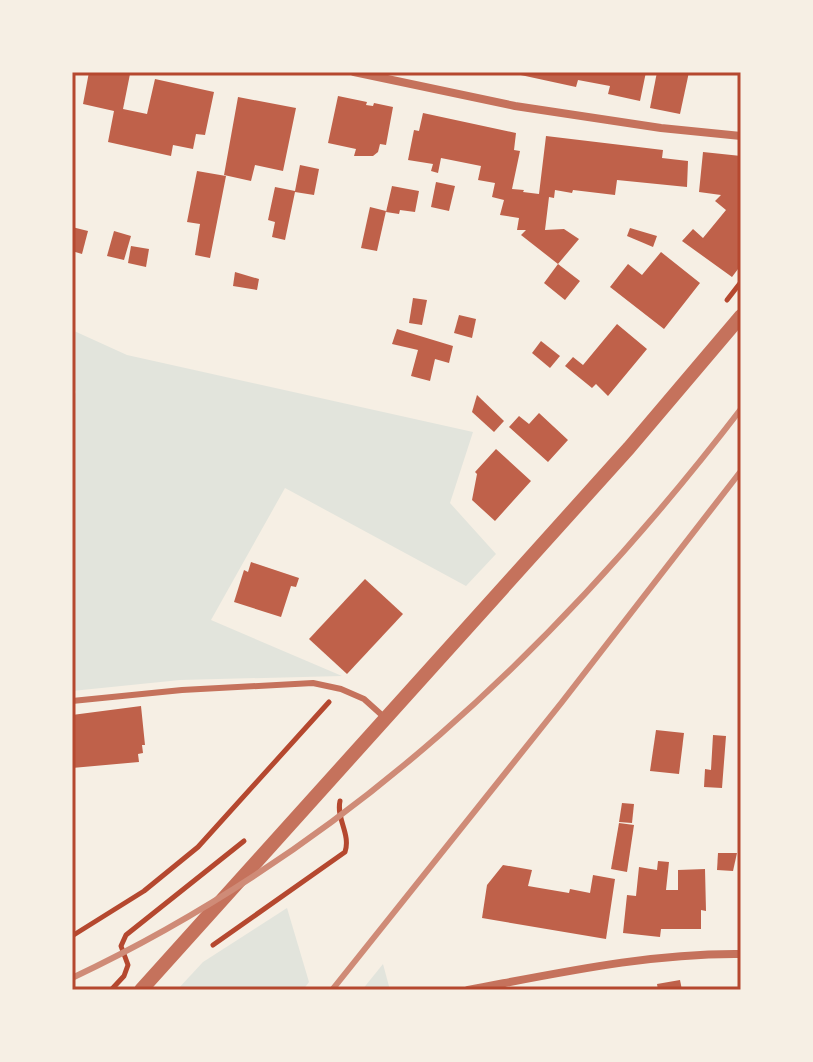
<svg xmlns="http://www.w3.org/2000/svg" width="813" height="1062" font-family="'Titillium Web',sans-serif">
<rect width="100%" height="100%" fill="#f6efe4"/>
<g fill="#e2e4dc">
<polygon points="72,330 127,355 473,432 450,503 496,554 466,586 285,488 211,620 342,676 180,680 72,691 72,400 76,392 72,383"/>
<polygon points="287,908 309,982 303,990 177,990 203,962"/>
<polygon points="383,964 390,990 362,990"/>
</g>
<g fill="#bf614a">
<polygon points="89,72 130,74 123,109 147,114 155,79 214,92 205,135 196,134 193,149 173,145 171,156 108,142 114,111 83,104"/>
<polygon points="507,72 646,72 640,101 608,94 610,86 578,80 576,87"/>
<polygon points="657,72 689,72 680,114 650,108"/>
<polygon points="338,96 367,102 366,105 373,106 374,103 393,107 386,145 380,144 378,152 373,156 354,156 356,149 328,143"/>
<polygon points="238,97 296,108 283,171 255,165 251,181 224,175"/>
<polygon points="423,113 516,133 514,150 520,151 512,189 524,190 523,192 539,194 546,136 663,150 662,158 688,161 687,187 617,180 615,195 573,190 572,193 555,190 554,198 549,197 545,230 564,229 579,239 558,264 521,235 526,230 517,230 519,218 500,215 504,200 492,197 495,183 478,180 481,166 441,158 438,173 431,171 433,164 408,160 414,130 419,131"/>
<polygon points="703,152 741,156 741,265 732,277 682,241 693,229 703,238 726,210 715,201 721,195 699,192"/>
<polygon points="300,165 319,169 314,195 295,192 285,240 272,237 275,222 268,220 275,187 295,191"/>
<polygon points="197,171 226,176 210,258 195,255 200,224 187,222"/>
<polygon points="436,182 455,186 449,211 431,207"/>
<polygon points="392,186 419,191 415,212 400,210 399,214 386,212"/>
<polygon points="370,207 386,211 377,251 361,248"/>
<polygon points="72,227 88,231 82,254 72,251"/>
<polygon points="630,228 657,236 653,247 627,236"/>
<polygon points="114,231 131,236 124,260 107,256"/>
<polygon points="131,246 149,249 146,267 128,263"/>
<polygon points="661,252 700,283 664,329 610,287 628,264 642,275"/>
<polygon points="558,264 580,281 565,300 544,283"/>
<polygon points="235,272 259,279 257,290 233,286"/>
<polygon points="413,298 427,300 422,325 409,323"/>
<polygon points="459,315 476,319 472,338 454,333"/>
<polygon points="617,324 647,349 608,396 596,384 592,388 565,366 573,357 583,365"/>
<polygon points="397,329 453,346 449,363 435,359 430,381 411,376 418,350 392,344"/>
<polygon points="541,341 560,356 550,368 532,353"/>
<polygon points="477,395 504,421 494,432 472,412"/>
<polygon points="539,413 568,440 548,462 509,427 519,416 529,424"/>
<polygon points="496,449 531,481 495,521 472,500 477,474 475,472"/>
<polygon points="251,562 299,578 296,587 291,586 281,617 234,602 244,570 248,572"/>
<polygon points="365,579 403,614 347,674 309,639"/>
<polygon points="141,706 145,745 142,745 143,753 138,754 139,762 72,768 72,715"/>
<polygon points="656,730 684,733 679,774 650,771"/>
<polygon points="713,735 726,736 722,788 704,787 705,769 711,770"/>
<polygon points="622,803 634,804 632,823 619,822"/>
<polygon points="619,823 634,825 627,872 611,869"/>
<polygon points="718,853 737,853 733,871 717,870"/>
<polygon points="658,861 669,862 666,890 678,890 678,870 705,869 706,911 701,910 701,929 661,929 660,937 623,933 627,895 636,896 639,867 657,870"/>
<polygon points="503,865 532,870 528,886 569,893 570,889 590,893 593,875 615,879 606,939 482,918 487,885"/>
<polygon points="680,980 682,990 658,990 657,984"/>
</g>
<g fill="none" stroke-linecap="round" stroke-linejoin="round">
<g stroke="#b5482f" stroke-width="5">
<polyline points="727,300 741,282"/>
<polyline points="72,936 144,891 198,847 329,702"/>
<path d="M213,945L345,852C351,834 336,819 340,801"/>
<polyline points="111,990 124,976 128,965 121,946 126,935 244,841"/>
</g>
<polyline stroke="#c5725c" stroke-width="6" points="72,701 182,690 313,683 341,689 364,699 384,717"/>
<g stroke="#c5725c" stroke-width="8">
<polyline points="354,72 515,106 661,128 741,136"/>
<path d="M468,990C559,973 649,953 741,954"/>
</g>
<polyline stroke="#c5725c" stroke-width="14" points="141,990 629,448 741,316"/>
<g stroke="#cf8b77" stroke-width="6">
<path d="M72,978C345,849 559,646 741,409"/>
<polyline points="332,990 562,702 741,471"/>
</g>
</g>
<rect width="813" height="1062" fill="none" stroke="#f6efe4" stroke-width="148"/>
<rect x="74" y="74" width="665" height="914" fill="none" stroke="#b5482f" stroke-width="3"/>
</svg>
